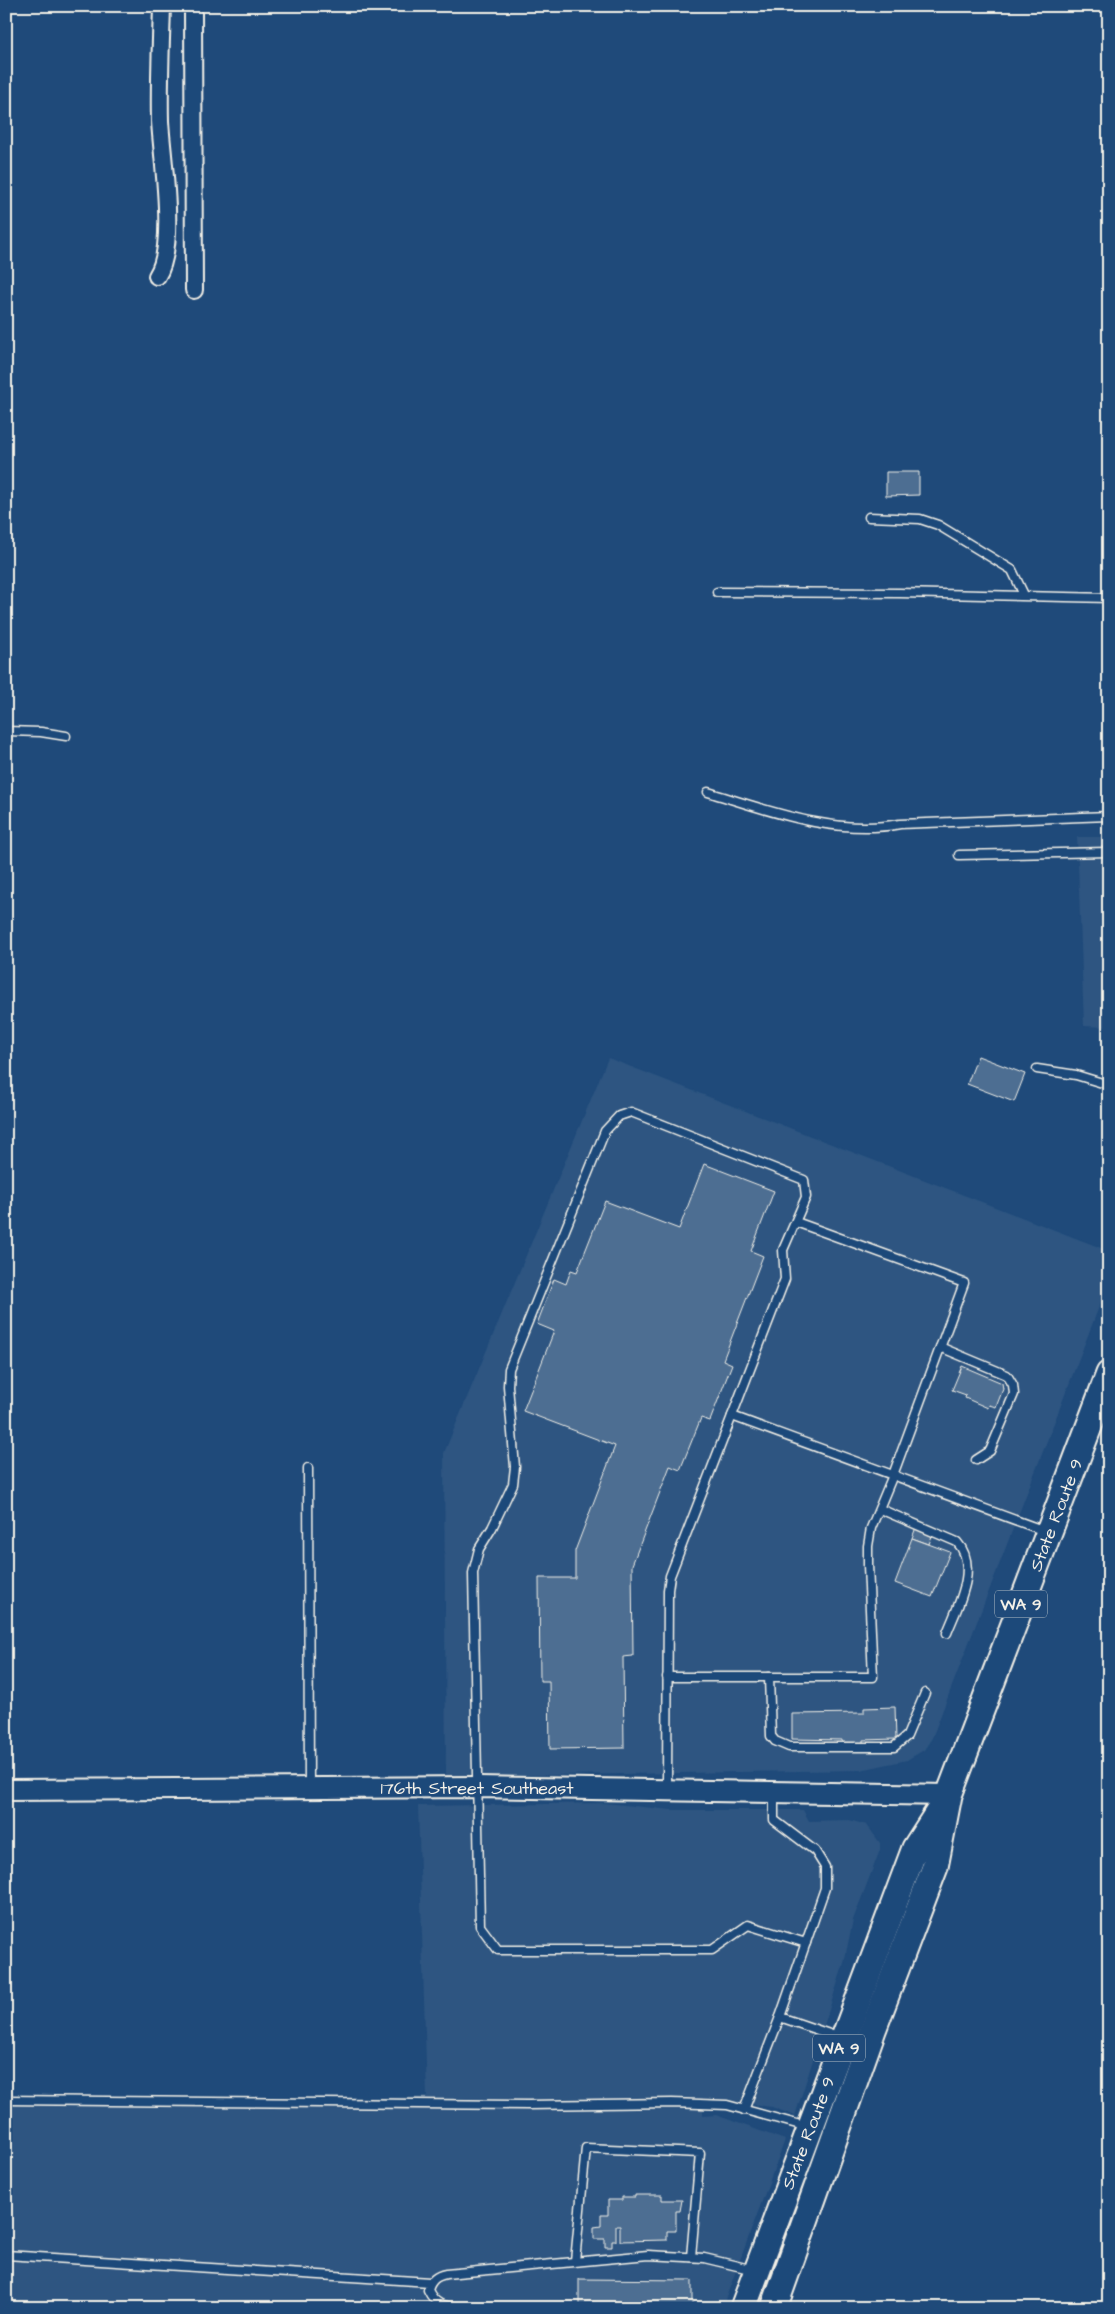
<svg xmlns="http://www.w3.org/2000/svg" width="1115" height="2314" font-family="'Architects Daughter',sans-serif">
<rect width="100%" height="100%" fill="#1f4a7a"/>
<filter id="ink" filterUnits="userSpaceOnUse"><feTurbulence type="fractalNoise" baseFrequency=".02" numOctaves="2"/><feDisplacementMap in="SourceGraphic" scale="10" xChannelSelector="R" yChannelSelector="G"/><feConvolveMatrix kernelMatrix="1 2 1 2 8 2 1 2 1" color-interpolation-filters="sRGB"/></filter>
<g filter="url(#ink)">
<g fill="#2d5581">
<polygon points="1077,837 1109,837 1109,1027 1084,1026"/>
<polygon points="608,1058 1109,1251 1109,1281 932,1738 924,1750 907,1760 861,1770 446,1777 444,1453"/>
<polygon points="606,1803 671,1810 803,1810 809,1821 849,1820 867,1825 880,1843 880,1850 853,1920 844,1963 795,2116 772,2107 703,2098 703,2116 716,2115 785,2140 722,2308 6,2308 6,2098 427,2097 418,1806"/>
</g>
<g fill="#4d6e92" stroke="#f4f1e8">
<polygon points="886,472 919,472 919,495 886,496"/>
<polygon points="978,1056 1025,1074 1014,1102 967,1084"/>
<polygon points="704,1164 774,1191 751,1251 763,1256 723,1360 732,1364 710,1421 701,1418 680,1470 670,1466 632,1565 633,1656 623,1657 624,1748 550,1749 549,1681 540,1681 539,1578 575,1578 575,1551 615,1446 523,1411 554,1331 537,1324 554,1279 566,1284 571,1270 577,1272 605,1201 679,1229"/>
<polygon points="962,1366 1002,1383 1003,1389 996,1407 989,1405 988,1408 965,1398 966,1395 952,1390"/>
<polygon points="918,1522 935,1528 929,1544 912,1538"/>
<polygon points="912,1538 950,1552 932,1597 895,1583"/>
<polygon points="895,1707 896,1739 863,1740 863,1745 842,1745 842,1740 792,1739 792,1714 864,1713 864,1708"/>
<polygon points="635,2195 662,2195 662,2200 682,2200 680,2211 676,2211 676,2231 667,2231 667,2240 620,2241 620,2226 616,2226 616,2241 612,2241 612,2247 605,2247 605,2239 594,2239 594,2227 601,2226 601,2215 608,2215 608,2200 622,2200 622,2197 635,2197"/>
<polygon points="579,2279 692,2280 692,2308 579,2308"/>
</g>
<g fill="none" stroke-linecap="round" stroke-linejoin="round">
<defs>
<g id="service">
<polyline points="869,517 920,519 938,525 1012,570 1024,595"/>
<polyline points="717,592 900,593 1109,598"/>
<polyline points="6,731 41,732 66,736"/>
<path d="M708,792C770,811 835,836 900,824L1109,816"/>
<polyline points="1109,852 1109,936"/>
<polyline points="959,855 1109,852"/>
<polyline points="1037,1069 1076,1075 1109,1085"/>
<polyline points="940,1347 1007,1375 1013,1385 1014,1394 990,1451 976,1460"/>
<polyline points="732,1416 1045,1531"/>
<polyline points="308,1468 309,1786"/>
<path d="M880,1509L957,1542C980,1567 957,1607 947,1633"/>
<polyline points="667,1677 873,1677 868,1565 868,1546 871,1528 893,1475 964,1283 796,1222"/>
<polyline points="769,1677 771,1736 775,1741 789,1747 894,1747 907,1736 925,1693"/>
<polyline points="667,1788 668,1590 670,1576 785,1279 783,1250 806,1197 804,1180 631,1112 619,1116 605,1131 509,1369 508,1386 515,1467 513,1484 492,1528 479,1549 473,1573 480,1926 498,1950 712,1950 748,1925 806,1943"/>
<polyline points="774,1794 774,1820 815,1851 825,1867 825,1888 780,2017 841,2038"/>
<polyline points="6,2100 528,2105 672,2103 727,2105 808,2127"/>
<polyline points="744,2110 780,2017"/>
<polyline points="6,2255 430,2282"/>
<polyline points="575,2261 586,2148 700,2153 691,2257"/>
<path d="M460,2308C443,2306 435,2305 428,2290C431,2280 436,2276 446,2274L648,2255L704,2258L754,2270"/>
</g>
<g id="minor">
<polyline points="193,6 194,290"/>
<path d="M157,276C177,246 162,158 160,121C159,83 161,44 162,6"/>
</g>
<polyline id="tertiary" points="6,1790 479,1787 949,1795"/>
<g id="primary">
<polyline points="743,2308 915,1848 942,1806"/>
<polyline points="774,2308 873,2030 935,1867 949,1795 1109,1374"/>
</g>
</defs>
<use href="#service" stroke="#f4f1e8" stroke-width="11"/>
<use href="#minor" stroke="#f4f1e8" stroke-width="20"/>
<use href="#tertiary" stroke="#f4f1e8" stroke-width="24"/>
<use href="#primary" stroke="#f4f1e8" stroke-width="29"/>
<use href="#service" stroke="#1f4a7a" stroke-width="8"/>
<use href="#minor" stroke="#1f4a7a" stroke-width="16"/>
<use href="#tertiary" stroke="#1f4a7a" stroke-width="20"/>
<use href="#primary" stroke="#1f4a7a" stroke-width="25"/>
</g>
</g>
<g text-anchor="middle" stroke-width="4" stroke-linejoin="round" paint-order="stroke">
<g fill="#1f4a7a" stroke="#b4bfc7" stroke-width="1">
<rect x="995" y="1590.5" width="52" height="27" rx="4"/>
<rect x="813" y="2034.5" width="52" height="27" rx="4"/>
</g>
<g font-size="16" font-weight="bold" fill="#f4f1e8">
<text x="1021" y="1610">WA 9</text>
<text x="839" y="2054">WA 9</text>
</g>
<g font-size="18" fill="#f4f1e8" stroke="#1f4a7a">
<text transform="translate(1056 1515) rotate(-69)" y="6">State Route 9</text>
<text x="477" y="1794">176th Street Southeast</text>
<text transform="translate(808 2133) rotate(-69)" y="6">State Route 9</text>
</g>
</g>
<rect width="1115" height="2314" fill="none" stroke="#1f4a7a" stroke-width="25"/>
<rect x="12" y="12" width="1090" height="2289" fill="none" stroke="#f4f1e8" stroke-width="2" filter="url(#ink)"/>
</svg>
